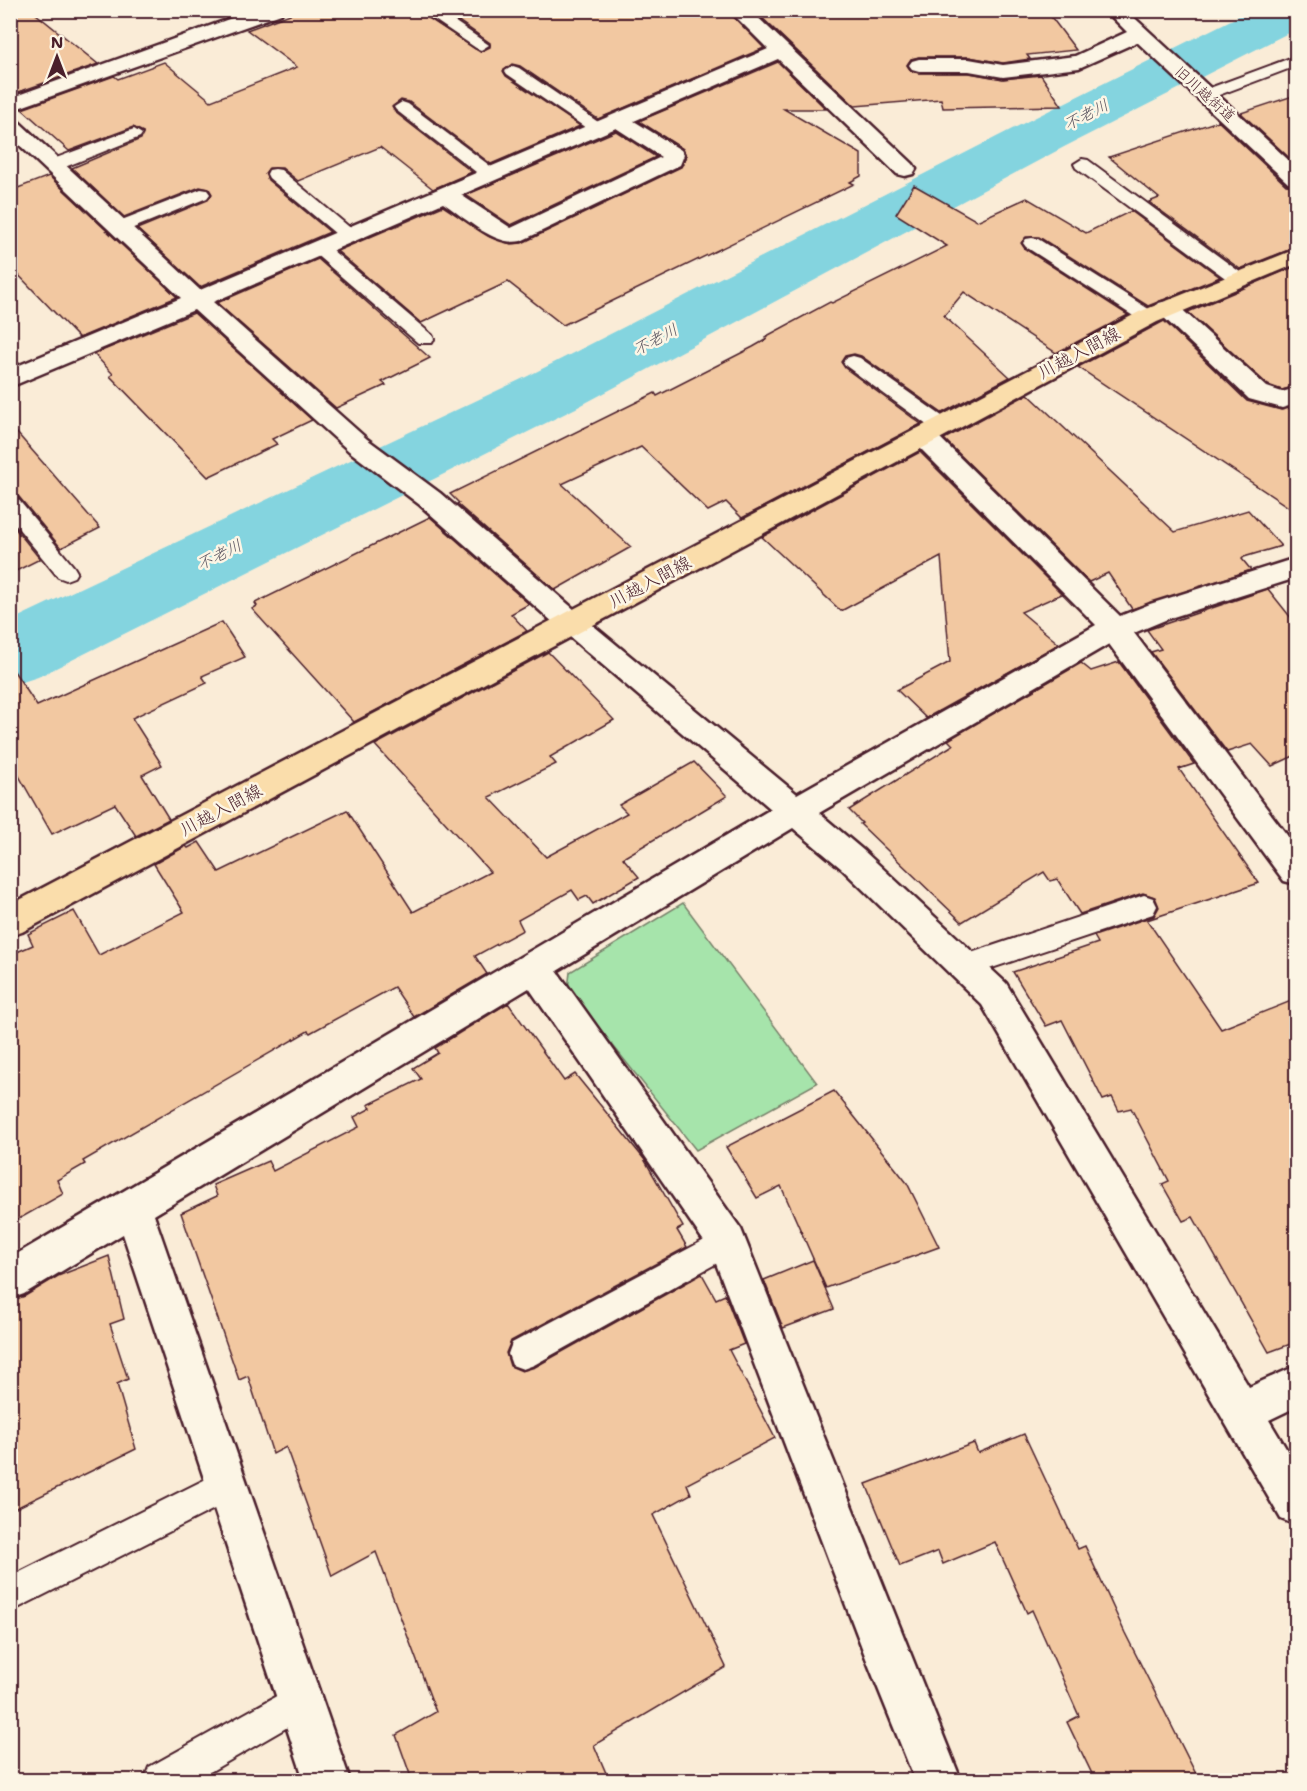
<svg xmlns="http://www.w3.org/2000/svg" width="1307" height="1791" font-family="'Shantell Sans','Klee One',sans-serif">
<rect width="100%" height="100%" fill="#faecd7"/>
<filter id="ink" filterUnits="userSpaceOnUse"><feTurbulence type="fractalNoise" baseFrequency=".0167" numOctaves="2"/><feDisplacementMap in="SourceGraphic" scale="12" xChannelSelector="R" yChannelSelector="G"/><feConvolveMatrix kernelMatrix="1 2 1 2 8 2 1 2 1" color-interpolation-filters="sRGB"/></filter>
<g filter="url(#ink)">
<polygon fill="#a6e4ab" stroke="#78826b" stroke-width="1.5" points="683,903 817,1083 696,1150 568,989 570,972"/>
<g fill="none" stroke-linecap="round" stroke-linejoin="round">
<polygon fill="#84d4df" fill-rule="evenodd" points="1251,10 1296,10 1296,29 1064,147 576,408 38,677 10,686 10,621 528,376 1024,123"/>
</g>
<g fill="#f2c8a1" stroke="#4a1f2b" stroke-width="1.5">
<polygon points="10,10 31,10 98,64 10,95"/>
<polygon points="301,10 402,10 409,15 418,11 480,52 490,47 490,43 443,10 727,10 764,48 598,119 520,66 512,64 503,71 506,76 580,126 491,164 409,102 401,100 392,107 395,112 472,172 433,189 380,147 298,181 282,168 269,168 265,173 268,180 330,232 200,287 137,229 208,200 212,194 209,189 200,187 124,217 72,168 141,139 143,132 133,127 69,151 22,109 114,76 118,79 164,62 211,101 297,67 247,30"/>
<polygon points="754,10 1046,10 1076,50 1027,55 1030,59 1003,63 969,57 919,57 911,59 907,65 911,71 919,73 969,73 1003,79 1041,75 1062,106 943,108 941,99 855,106"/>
<polygon points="778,62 826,109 784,109 861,154 861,176 850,182 854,184 563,325 508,282 421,323 337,251 443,206 490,237 511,244 522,243 681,167 686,156 683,149 639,121"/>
<polygon points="1296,95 1296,164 1241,113"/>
<polygon points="1218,121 1286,185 1296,186 1296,247 1240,269 1149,202 1159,198 1109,157"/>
<polygon points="616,131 656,157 511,225 466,195"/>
<polygon points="49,176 177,297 79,338 10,266 10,191"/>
<polygon points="914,185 977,221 1027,198 1086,233 1131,211 1220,277 1148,306 1039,237 1026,237 1021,243 1025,249 1128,315 1056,353 964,292 944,316 1010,377 942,413 861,356 854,354 845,356 841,362 845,368 921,424 742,518 726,502 708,511 641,447 562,484 631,547 555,590 457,504 459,503 450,494 655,393 657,396 753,347 767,339 765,337 830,302 832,303 947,246 896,214"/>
<polygon points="318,259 430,358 382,382 386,385 336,408 217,303"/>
<polygon points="1296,266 1296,386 1282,390 1268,385 1188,312"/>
<polygon points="194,313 312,420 272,439 277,444 208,477 110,376 113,374 94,354"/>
<polygon points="1164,321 1247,401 1281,410 1296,406 1296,512 1078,367"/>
<polygon points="1028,394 1175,532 1248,510 1281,546 1244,557 1242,559 1251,570 1132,609 1108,573 1089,582 944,439"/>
<polygon points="10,425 100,528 61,548 19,497 10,494"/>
<polygon points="920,452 1062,594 1021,612 1059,644 926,718 897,690 950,662 941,557 841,611 762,537"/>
<polygon points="430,517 529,604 511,614 527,631 354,722 252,609 257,606 255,603"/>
<polygon points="10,522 40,559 10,574"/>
<polygon points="1268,589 1296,624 1296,755 1272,766 1252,744 1227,752 1151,652 1161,649 1147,630"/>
<polygon points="222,622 245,657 202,676 207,683 132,718 162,765 142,775 169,819 136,836 115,804 52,834 10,760 10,665 37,706"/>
<polygon points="548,652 614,720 550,757 556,764 489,797 546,857 627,813 619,805 694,762 727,796 623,858 639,877 593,904 587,896 579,900 572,890 518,920 523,930 475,956 487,974 414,1017 394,987 310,1033 308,1031 83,1161 85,1164 57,1180 63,1194 10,1224 10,955 33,945 28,934 74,911 99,955 184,912 154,864 186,846 188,848 199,842 219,872 347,810 413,912 490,872 375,745"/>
<polygon points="1119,662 1194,764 1179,769 1259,883 1147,920 1221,1029 1296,999 1296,1342 1269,1352 1193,1217 1183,1221 1162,1184 1169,1181 1131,1108 1119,1111 1112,1097 1103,1100 1062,1020 1046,1026 1013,972 1098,943 1094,936 1154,916 1159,907 1155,897 1143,893 1080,914 1057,879 1050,881 1044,872 962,922 860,824 862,823 849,810 953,745 948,740 1081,663 1091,671"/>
<polygon points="508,1003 564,1081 575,1074 644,1159 683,1227 677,1230 687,1247 511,1341 506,1353 510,1366 522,1371 535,1367 702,1274 716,1299 725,1295 744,1344 729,1350 775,1438 687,1484 691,1494 653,1515 726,1667 594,1745 609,1780 412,1780 396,1735 436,1712 376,1552 332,1576 286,1447 273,1454 248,1376 239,1380 181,1213 217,1196 213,1185 268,1161 273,1171 359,1127 354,1117 371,1108 368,1105 421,1079 413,1068 438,1053 435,1048"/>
<polygon points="834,1091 907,1183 939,1247 826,1288 781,1186 757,1198 726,1147"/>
<polygon points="109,1256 124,1319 110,1324 128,1379 117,1384 136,1449 10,1511 10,1301 25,1296 58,1276"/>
<polygon points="813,1260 834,1309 783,1328 764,1280"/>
<polygon points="1024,1434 1078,1549 1085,1546 1125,1633 1199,1780 1095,1780 1067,1722 1079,1716 1032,1610 1027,1613 995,1542 943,1564 938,1551 900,1566 866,1484 974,1443 978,1453"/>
</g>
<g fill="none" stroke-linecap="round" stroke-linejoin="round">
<defs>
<g id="lane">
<polygon points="420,10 438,10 489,45 481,50 476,48"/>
<polygon points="1296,56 1296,66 1211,98 1199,98 1197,95 1199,92"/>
<polygon points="513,66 519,68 601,124 603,127 601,130 589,130 507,74 505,71"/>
<polygon points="402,102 408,104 497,171 499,175 497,179 485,179 396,110 394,107"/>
<polygon points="134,129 142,134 140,137 60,169 48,169 46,165 48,161"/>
<polygon points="1082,159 1088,160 1244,275 1247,279 1244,283 1232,283 1076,168 1074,164"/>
<polygon points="275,169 281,170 354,231 357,235 354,239 342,239 269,178 267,174 269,170"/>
<polygon points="201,189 207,190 210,194 207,198 126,231 114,231 111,227 114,223"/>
<polygon points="1032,238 1038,239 1155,313 1157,317 1155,321 1141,321 1026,247 1023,243 1026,239"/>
<polygon points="319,243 325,244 432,335 434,339 432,343 418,343 313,252 310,248 313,244"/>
<polygon points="853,356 860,358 949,421 952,426 949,431 942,433 935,431 846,366 843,362 846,358"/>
<polygon points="10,496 17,498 74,567 77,572 74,577 66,580 58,577 10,518"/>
<polygon points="1144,895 1153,898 1157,906 1153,914 965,977 956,974 952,966 956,958"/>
<polygon points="727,1228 737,1232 742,1242 737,1252 534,1365 523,1369 512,1365 508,1354 512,1343"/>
<polygon points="226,1469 238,1473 242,1485 238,1497 10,1612 10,1577"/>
<polygon points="298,1684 310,1690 316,1702 310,1714 196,1780 144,1780 149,1767"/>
</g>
<g id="street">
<polygon points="254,10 283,10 281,14 10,111 10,98"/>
<path d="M729,10H750L913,164L916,169L913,174L905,176L897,174L778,59L634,121L681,150L684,155L680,165L521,241C495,247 464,217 443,203L213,302L367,439L440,493L583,617L797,794L1096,625L914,442L910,436L914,430L923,427L932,430L1120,616L1150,604L1296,558V578L1170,618L1134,633L1296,847V884L1284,881L1109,644L819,813L864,851L1006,983L1249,1387L1296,1366V1407L1269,1420L1296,1465V1525L1281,1519L982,1005L842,869L793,828L557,971L741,1229L961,1780H915L869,1666L712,1253L529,988L154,1215L350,1780H304L123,1234L24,1294L10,1299V1258L771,809L563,631L420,505L349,451L194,310L10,387V369L181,298L10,136V118L17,120L200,290L768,49ZM616,128L661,157L511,228L461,195Z"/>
<polygon points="1105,10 1126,10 1296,167 1296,184 1288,183 1137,42 1079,68 1003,77 969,71 919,71 912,69 909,65 912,61 919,59 969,59 1003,65 1075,56 1127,32"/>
<polygon points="1167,301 1175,303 1267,387 1282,392 1296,388 1296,404 1282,408 1249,399 1159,313 1155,308 1159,303"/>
</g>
<polygon id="primary" points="1296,249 1296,264 1157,322 22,932 10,936 10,905 1139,312"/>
</defs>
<use href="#lane" stroke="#4a1f2b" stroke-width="4"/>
<use href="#street" stroke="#4a1f2b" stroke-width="5"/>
<use href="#primary" stroke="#4a1f2b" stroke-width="5"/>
<use href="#lane" fill="#fcf5e5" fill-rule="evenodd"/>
<use href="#street" fill="#fcf5e5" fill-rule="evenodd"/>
<use href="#primary" fill="#faddab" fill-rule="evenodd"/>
</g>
</g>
<g text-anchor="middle" stroke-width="5" stroke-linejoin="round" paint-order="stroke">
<g font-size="15" fill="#4a1f2b" stroke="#fcf5e5">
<text transform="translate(1205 94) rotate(42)" y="5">旧川越街道</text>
</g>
<g font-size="16" font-style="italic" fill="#5b5561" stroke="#fcf5e5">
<text transform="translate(1086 114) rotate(-27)" y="6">不老川</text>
<text transform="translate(655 339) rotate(-28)" y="6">不老川</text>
<text transform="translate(219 554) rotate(-26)" y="6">不老川</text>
</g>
<g font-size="18" fill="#4a1f2b" stroke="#fcf5e5">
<text transform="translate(1079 353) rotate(-28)" y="6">川越入間線</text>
<text transform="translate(650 582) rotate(-28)" y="6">川越入間線</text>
<text transform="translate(221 810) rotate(-28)" y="6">川越入間線</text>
</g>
</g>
<rect width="1307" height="1791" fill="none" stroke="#fcf5e5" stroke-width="36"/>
<rect x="18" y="18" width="1271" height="1755" fill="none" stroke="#4a1f2b" stroke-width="2" filter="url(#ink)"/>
<g transform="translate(57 57)" stroke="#fcf5e5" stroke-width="4.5" paint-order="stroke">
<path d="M0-4.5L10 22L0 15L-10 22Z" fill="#4a1f2b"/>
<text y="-9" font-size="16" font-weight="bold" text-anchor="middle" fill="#4a1f2b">N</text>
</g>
</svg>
